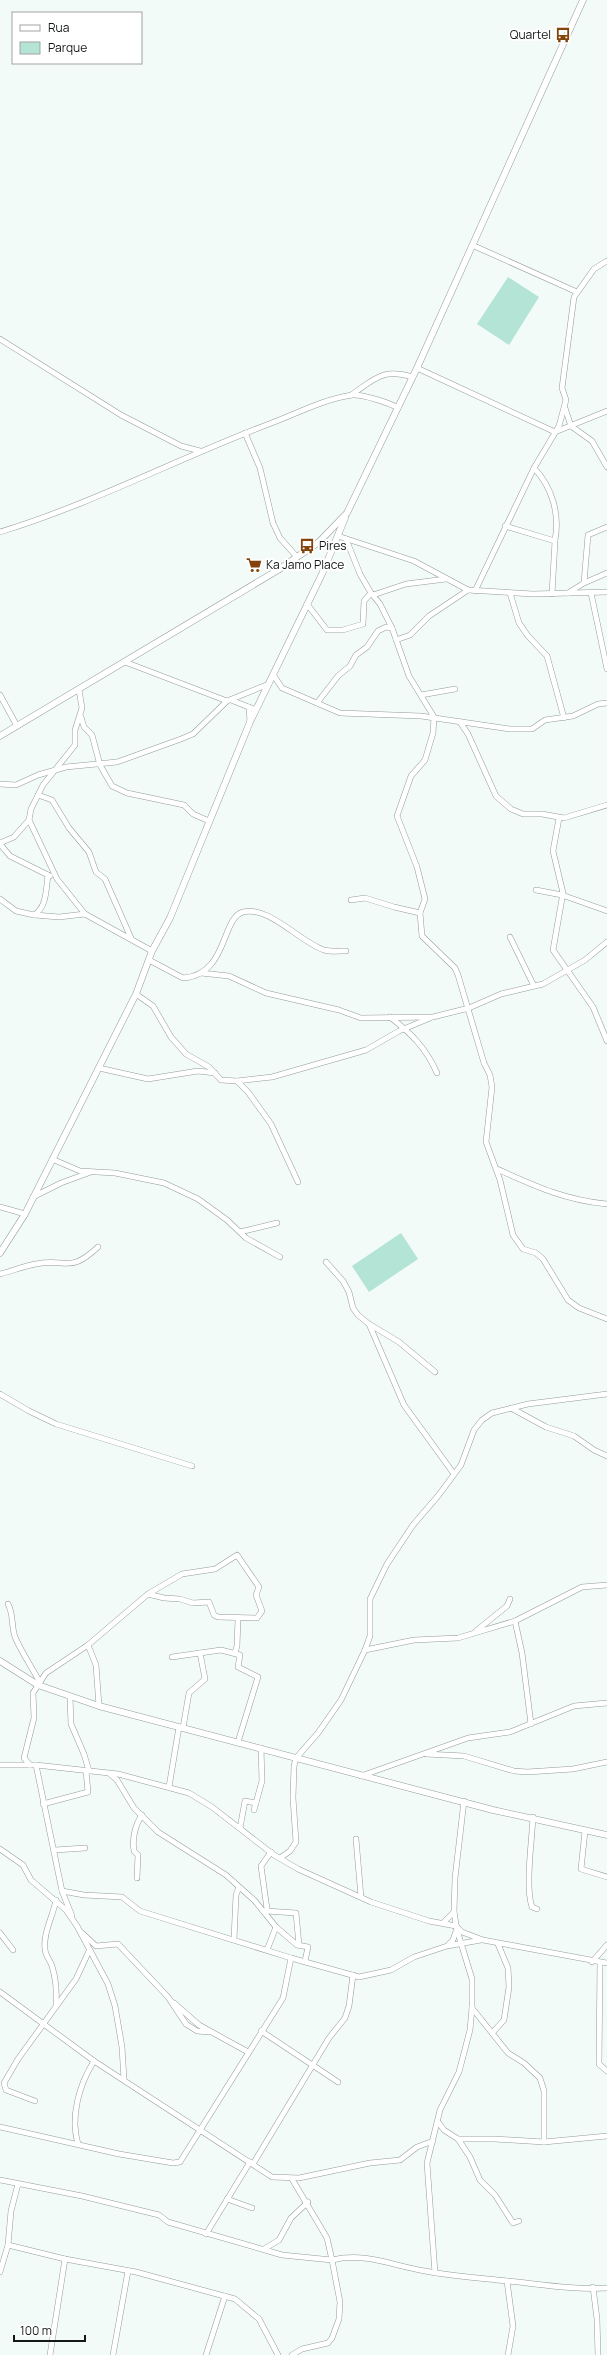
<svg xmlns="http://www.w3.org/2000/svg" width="607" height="2355" font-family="Manrope,sans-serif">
<rect width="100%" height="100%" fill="#f2fbf8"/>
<g fill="#b3e4d6">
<polygon points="508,277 539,297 509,345 477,324"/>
<polygon points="401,1233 418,1259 369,1292 352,1266"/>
</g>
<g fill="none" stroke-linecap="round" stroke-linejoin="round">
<defs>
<g id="minor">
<polyline points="472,245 577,292"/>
<polyline points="0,339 121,415 181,446 200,451"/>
<polyline points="417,368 555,432 607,411"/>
<path d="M351,395C375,379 382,368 412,377"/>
<polyline points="565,408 571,426 592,441 607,467"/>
<polyline points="245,433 260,468 273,523 280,538 297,557"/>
<path d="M534,468C552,487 560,514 555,540"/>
<polyline points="505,526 555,541 552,594"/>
<path d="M0,532C92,504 179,458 269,424C296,414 324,399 352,395C362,394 390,403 398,408"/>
<polyline points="338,536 414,561 468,590 533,594 607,592"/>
<polyline points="346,539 360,574 371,593 380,604 392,628 409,676 434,717 433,733 425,760 411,776 397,816 417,867 425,899 420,913"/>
<polyline points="584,583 607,573"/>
<polyline points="475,591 534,468 559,426 566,400 562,388 574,297 594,269 607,261"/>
<polyline points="510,593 519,623 528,636 547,656 564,718"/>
<polyline points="568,593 584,583 588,535 607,527"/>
<polyline points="591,593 607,669"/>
<polyline points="373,595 406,584 446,579"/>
<polyline points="307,604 327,630 343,630 363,624 364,601 371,593"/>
<polyline points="396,640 410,635 429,616 468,590"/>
<polyline points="125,662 227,701"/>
<polyline points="274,676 282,688 340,713 421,716 510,729 532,729 545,720 573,716 598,704 607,703"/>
<polyline points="79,690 82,708 75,730 75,745 43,785 31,809 29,820 57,879 85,914 152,951"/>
<polyline points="0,695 17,726"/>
<polyline points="421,695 455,689"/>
<polyline points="231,700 256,710"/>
<polyline points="317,703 338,676 350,666 356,655 367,647 378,631 386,627 392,628"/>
<polyline points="249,707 250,722"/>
<polyline points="81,717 84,727 92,735 100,765 112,786 127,793 184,805 193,814 209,821"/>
<polyline points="460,722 468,734 496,796 511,809 523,814 542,814 564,818 607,805"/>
<polyline points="0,784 16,785 38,775 66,767 117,762 181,739 193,734 227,701 269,684"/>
<polyline points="38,795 52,800 69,828 89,852 96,872 105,879 131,938"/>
<polyline points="559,818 553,851 563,893 553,950 593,1007 607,1041"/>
<polyline points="0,843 14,837 29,820"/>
<polyline points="0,844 10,856 50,876"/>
<polyline points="536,890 562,895 607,911"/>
<path d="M0,899L16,911L34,915C47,907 46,889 48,875"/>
<polyline points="351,900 365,898 394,907 420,913 422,936 455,968 458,975 484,1063 490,1075 492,1087 486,1142 500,1180 513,1235 523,1249 536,1253 543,1259 568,1300 579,1308 607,1319"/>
<polyline points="35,915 59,917 85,914"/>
<polyline points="510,937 534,986"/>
<path d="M149,960L183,978C228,975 221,918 243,912C268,905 300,942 324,950C331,952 339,951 346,951"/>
<polyline points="201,973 229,976 266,993 339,1010 361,1018 433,1017 469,1008 501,994 543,984 585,960 607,942"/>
<polyline points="136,994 153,1006 171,1037 186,1054 209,1067 221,1080 237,1081 248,1092 271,1124 298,1182"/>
<path d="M390,1017C411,1033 426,1048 437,1073"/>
<polyline points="99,1068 148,1079 198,1071 215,1073"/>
<polyline points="237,1081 272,1077 366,1050 399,1031 430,1018"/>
<polyline points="52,1159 80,1171 115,1173 164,1183 198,1199 227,1220 246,1238 280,1257"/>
<path d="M497,1169C535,1186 565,1200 607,1204"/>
<polyline points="33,1197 61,1183 91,1172"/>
<polyline points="0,1207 25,1214"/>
<polyline points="240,1232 277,1223"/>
<polyline points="326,1262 343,1281 349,1292 353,1308 358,1315 369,1324 399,1342 435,1372"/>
<path d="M0,1274C12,1271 24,1266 36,1264C68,1258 69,1274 98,1247"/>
<polyline points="369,1324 404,1405 454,1474"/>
<polyline points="0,1394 29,1411 56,1424 192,1466"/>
<polyline points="511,1408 546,1427 574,1436 594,1450 607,1456"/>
<path d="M8,1604C14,1615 11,1626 15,1637C22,1653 31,1666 39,1681"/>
<polyline points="515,1621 522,1653 531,1724"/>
<polyline points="476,1631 507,1606 510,1599"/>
<polyline points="88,1645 96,1665 99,1706"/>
<polyline points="365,1650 414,1640 458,1638 515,1621 582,1587 607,1585"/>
<polyline points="235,1653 237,1646 238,1619"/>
<polyline points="172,1657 221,1650 240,1655 238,1667 258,1677 238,1742"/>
<polyline points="70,1697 71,1724 84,1754 89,1771"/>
<polyline points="183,1728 189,1693 205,1679 200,1653"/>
<polyline points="426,1754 464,1756 514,1771 527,1772 573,1769 607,1762"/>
<polyline points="0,1765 30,1765"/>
<polyline points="36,1765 118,1774 189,1793 212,1807 274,1855 298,1869 371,1902 429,1921 456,1926 462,1932 483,1940 607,1963"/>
<polyline points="110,1774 117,1780 134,1808 158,1832 226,1875 255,1901 276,1927 297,1945 308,1947 305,1961"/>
<polyline points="361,1776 468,1738 510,1732 574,1706 607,1703"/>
<polyline points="169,1787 179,1727"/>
<polyline points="43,1804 88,1792 86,1771"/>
<polyline points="254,1810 262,1781 261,1748"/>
<path d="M533,1817C532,1840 525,1887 532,1907L537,1909"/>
<polyline points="240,1828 245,1801 256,1803"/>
<polyline points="585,1831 581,1869 607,1877"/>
<polyline points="356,1839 361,1897"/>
<polyline points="0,1849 23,1865 31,1880 66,1910 77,1926 108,1984 115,2006 122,2047 124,2080"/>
<polyline points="55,1850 85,1848"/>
<polyline points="280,1858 290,1851 296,1842 293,1798 294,1766 296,1758 318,1733 341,1700 365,1650 370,1636 370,1599 387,1564 413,1525 438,1496 461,1465 474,1430 482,1420 492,1413 528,1404 607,1394"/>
<path d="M137,1878L138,1855L134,1851C132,1839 135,1825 142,1815"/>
<polyline points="62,1891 84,1895 122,1897 140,1911 291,1958 359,1977 391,1970 414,1957 447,1946 481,1940"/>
<path d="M56,1900C53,1916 43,1933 45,1949C45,1955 50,1960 52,1966C56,1979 57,1993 56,2006"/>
<polyline points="266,1911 296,1913 299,1945"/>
<polyline points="265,1912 267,1909 261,1866 271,1852"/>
<polyline points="72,1916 62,1891 36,1765 30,1765 24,1758 34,1718 33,1693 46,1673 88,1645 148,1594 182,1574 215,1569 237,1555 259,1587 256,1595 262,1611 257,1618 218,1617 214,1615 209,1602 193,1603 180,1599 164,1598 148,1594"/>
<polyline points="443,1923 454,1912"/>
<polyline points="0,1933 13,1950"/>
<polyline points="82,1933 96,1946 118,1944 168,1997 186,2024 197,2031 210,2032"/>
<polyline points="234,1939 236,1895 239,1887"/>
<polyline points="448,1945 453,1940 456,1931"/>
<polyline points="267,1950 276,1927"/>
<polyline points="592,1962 607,1945"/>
<polyline points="600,1963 599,2064 607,2071"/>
<polyline points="0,1992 94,2061 272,2177 299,2178 370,2163 400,2160 417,2147 433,2141"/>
<polyline points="174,2003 199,2025 248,2052"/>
<polyline points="472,2008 508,2053 524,2063 540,2078 544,2091 544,2142 607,2136"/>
<polyline points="261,2031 338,2082"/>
<polyline points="493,2032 504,2020 509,1987 508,1968 498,1944"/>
<polyline points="35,2101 6,2090 4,2083 18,2059 76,1979 89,1951"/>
<polyline points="438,2122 444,2130 458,2139 470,2157 480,2180 495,2195 513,2223 519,2221"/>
<polyline points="0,2127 119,2154 173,2163 180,2162 283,1998 291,1958"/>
<polyline points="458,2139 495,2139 544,2142"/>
<path d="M78,2144C70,2117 79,2085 94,2061"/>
<polyline points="253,2164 329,2038 345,2018 349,2006 353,1975"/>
<path d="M292,2179L327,2238L332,2260C366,2252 393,2266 425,2271C452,2276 479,2278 507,2281C539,2284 574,2290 607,2288"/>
<polyline points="0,2180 82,2196 159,2215 168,2222 282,2255 332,2260 340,2302 339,2319 332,2338 328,2343 302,2349 292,2355"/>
<polyline points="227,2199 252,2208"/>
<polyline points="206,2234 250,2162"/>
<polyline points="8,2245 65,2259 136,2272 235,2299 259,2319 278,2355"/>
<polyline points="264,2249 279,2240 291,2218 308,2202"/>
<polyline points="0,2272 8,2245 11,2211 18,2184"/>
<polyline points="435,2273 427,2163 440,2110 459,2072 470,2030 472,2008 472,1979 457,1930 454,1912 455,1878 464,1801"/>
<polyline points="507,2281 513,2326 508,2355"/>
<polyline points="593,2287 597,2319 598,2355"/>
<polyline points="50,2355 65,2259"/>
<polyline points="113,2355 128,2271"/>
<polyline points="206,2355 225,2296"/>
</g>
<g id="tertiary">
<polyline points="0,736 278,570 319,542 347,513 417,368 583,0"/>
<polyline points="0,1253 25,1214 136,994 152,951 170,918 250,722 322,574 345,518"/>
<polyline points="0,1661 38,1685 99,1706 493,1810 607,1835"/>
</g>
</defs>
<use href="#minor" stroke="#949c9a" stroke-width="6"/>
<use href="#tertiary" stroke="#949c9a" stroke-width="7"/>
<use href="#minor" stroke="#fff" stroke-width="5"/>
<use href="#tertiary" stroke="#fff" stroke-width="6"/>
</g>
<defs>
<symbol id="bus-bare" viewBox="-9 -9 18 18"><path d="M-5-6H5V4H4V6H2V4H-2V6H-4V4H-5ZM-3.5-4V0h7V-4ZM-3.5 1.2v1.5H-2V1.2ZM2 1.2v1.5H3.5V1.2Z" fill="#84430b" stroke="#fff" stroke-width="2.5" paint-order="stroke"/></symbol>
<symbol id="supermarket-bare" viewBox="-9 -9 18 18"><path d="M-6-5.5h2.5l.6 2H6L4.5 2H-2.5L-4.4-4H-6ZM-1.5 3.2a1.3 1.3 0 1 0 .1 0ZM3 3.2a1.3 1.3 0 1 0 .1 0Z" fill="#84430b" stroke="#fff" stroke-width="2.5" paint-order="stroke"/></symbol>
</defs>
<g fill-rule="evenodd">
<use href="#bus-bare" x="552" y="24" width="22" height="22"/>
<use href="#bus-bare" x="296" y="535" width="22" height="22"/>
<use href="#supermarket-bare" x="243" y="554" width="22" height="22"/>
</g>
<g text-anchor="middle" stroke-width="4" stroke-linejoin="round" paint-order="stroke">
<g font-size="12" fill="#151817" stroke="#fff" text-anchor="start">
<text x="551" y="39" text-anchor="end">Quartel</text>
<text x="319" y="550">Pires</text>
<text x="266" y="569">Ka Jamo Place</text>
</g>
</g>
<rect x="12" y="12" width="130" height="52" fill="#ffffff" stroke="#a1a3a2"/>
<rect x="20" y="25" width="20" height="6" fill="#ffffff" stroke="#a1a3a2"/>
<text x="48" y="32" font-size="12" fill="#151817">Rua</text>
<rect x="20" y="42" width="20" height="12" fill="#b3e4d6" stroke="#a1a3a2"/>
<text x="48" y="52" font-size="12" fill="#151817">Parque</text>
<path d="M14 2335v6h71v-6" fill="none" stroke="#151817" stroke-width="2"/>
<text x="20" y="2335" font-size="12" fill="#151817" stroke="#ffffff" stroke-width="3" paint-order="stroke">100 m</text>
</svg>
